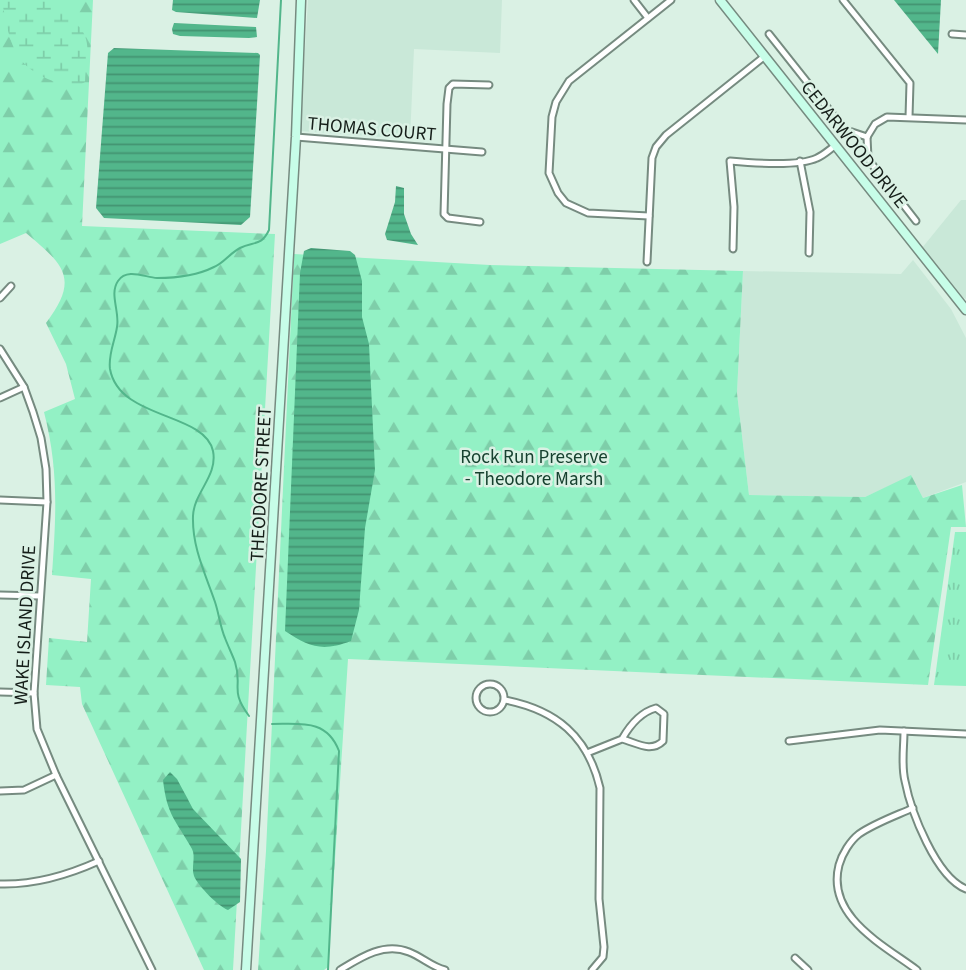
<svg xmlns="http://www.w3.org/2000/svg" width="966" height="970" font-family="'Source Sans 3',sans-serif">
<defs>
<pattern id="grass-tufts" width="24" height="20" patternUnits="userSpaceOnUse" patternTransform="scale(1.75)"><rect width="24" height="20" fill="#93f1c5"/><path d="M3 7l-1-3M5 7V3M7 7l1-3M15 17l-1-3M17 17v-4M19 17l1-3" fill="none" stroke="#7ecea9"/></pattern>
<pattern id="forest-firs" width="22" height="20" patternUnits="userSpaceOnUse" patternTransform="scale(1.75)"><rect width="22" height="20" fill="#93f1c5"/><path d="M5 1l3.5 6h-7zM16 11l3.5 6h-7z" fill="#7ecea9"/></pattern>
<pattern id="wetland-marsh" width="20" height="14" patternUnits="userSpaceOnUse" patternTransform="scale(1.75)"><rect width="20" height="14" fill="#93f1c5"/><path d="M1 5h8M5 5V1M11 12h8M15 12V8" fill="none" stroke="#7ecea9"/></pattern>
<pattern id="water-rules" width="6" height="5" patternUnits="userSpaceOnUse" patternTransform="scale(1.75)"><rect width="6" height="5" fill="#52b68b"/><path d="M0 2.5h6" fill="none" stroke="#439371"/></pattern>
</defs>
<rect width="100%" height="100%" fill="#daf1e4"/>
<g fill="#c9e8d8">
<polygon points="308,0 502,0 500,53 414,49 410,139 300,131"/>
<polygon points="961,200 966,200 966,299 960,296 922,248"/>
<polygon points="913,260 951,309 966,338 966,482 923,498 911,476 865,497 749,495 737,393 743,271 901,274"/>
</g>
<polygon fill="url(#grass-tufts)" points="955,532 966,532 966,686 934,685"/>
<g fill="url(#forest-firs)">
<path d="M0,0H93L82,226L275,234L233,970H204L82,704L80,687L46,685L49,638L87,642L91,579L52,575C56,515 59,471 44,412L75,399L66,364L46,323C80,278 64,265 26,233L0,244Z"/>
<polygon points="294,254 490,265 743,271 737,393 749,495 865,497 911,475 923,498 962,485 966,527 951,527 928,685 348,659 328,967 324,970 258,970 266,851"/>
</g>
<path fill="url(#wetland-marsh)" d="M2,0H50C56,9 63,13 71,19C95,37 86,55 85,82L75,88C18,73 11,55 2,0Z"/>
<g fill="url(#water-rules)">
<polygon points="173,0 260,0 257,18 176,12 172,10"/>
<polygon points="894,0 941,0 938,54"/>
<polygon points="174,23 256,27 257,37 249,38 180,36 173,34 172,29"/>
<polygon points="114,48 258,53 260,55 250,217 241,225 104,218 96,208 108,53"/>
<polygon points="396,186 404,188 404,214 411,234 418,245 387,240 385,234 395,202"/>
<path d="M311,248L350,251L355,255L362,281V317L369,344L375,470L365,528L359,610L351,641C322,652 309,647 285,631L300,273L304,251Z"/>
<path d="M170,772L177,779L193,809L241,859L240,902L228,910C219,907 198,886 194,876C191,867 196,857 192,849C176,820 167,816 163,780Z"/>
</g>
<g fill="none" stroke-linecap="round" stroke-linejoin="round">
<g stroke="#52b68b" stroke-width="2">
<path d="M249,716C229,689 243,687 235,662C232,654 228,646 225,638C220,626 219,614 215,602C205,573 192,547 193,516C194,492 218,476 213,451C205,412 119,420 110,369C108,354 115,341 117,327C120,312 109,294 118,281C127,268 144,277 157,278C176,278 198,275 214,267C224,263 230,253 240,248C253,241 261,247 269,230L281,0"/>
<path d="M272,724C301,724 327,719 339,751L328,970"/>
</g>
<defs>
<g id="street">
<polyline points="634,0 648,18"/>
<polyline points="843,0 910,83 909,117"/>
<polyline points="769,34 842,126 849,131 867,137"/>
<polyline points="952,34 966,35"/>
<polyline points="296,137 482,152"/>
<polyline points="867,137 875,124 887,117 966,120"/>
<polyline points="867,137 868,158 874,167 916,221"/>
<polyline points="800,161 810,212 809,253"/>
<polyline points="649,216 588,213 566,203 558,193 549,173 552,117 556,102 569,81 671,0"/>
<polyline points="480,222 448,218 444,214 447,104 449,88 453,84 489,85"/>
<path d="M733,249L734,207L730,161C751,163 798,167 817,158C824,155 830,149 836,145"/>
<polyline points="647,262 652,158 656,147 666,135 765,56"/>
<polyline points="0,298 11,286"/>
<polyline points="0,349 24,387 33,412 41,438 46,469 47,502 34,693 37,729 56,775 152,970"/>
<polyline points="0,398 24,387"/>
<polyline points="0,500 47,502"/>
<polyline points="0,595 40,596"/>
<circle cx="490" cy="698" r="14"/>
<polyline points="0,692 34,693"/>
<path d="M505,700C556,710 588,736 600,788L599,899L604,947L603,957L592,970"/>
<path d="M904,731C904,748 901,765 905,781C911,812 936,877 966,889"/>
<polyline points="789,741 880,730 966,734"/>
<path d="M587,753L622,739C637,743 651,753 663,741L664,714L656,708C641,712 630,725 622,739"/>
<polyline points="0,791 24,790 56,775"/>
<path d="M913,808C895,816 875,823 859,834C850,841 842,854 839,865C826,916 882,944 917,970"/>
<path d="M0,884C34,885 68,875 99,861"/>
<polyline points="795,958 808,970"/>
<path d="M340,970C361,957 384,942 409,952C422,957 432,967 445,970"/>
</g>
<g id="secondary">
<polyline points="720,0 966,310"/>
<polyline points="246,970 296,137 301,0"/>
</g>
</defs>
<use href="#street" stroke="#768b80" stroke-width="9"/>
<use href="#secondary" stroke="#768b80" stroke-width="11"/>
<use href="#street" stroke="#fff" stroke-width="5"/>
<use href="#secondary" stroke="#c7fde8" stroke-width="8"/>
</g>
<g text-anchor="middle" stroke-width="5" stroke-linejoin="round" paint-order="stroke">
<g font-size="19" fill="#151e19" stroke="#daf1e4">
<text transform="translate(372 128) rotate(5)" y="7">THOMAS COURT</text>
<text transform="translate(855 144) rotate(51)" y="7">CEDARWOOD DRIVE</text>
<text transform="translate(260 484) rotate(-87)" y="7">THEODORE STREET</text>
<text transform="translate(24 625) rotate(-87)" y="7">WAKE ISLAND DRIVE</text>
</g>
<g font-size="19" fill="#16412f" stroke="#daf1e4">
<text x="534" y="463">Rock Run Preserve<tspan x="534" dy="22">- Theodore Marsh</tspan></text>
</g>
</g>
</svg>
